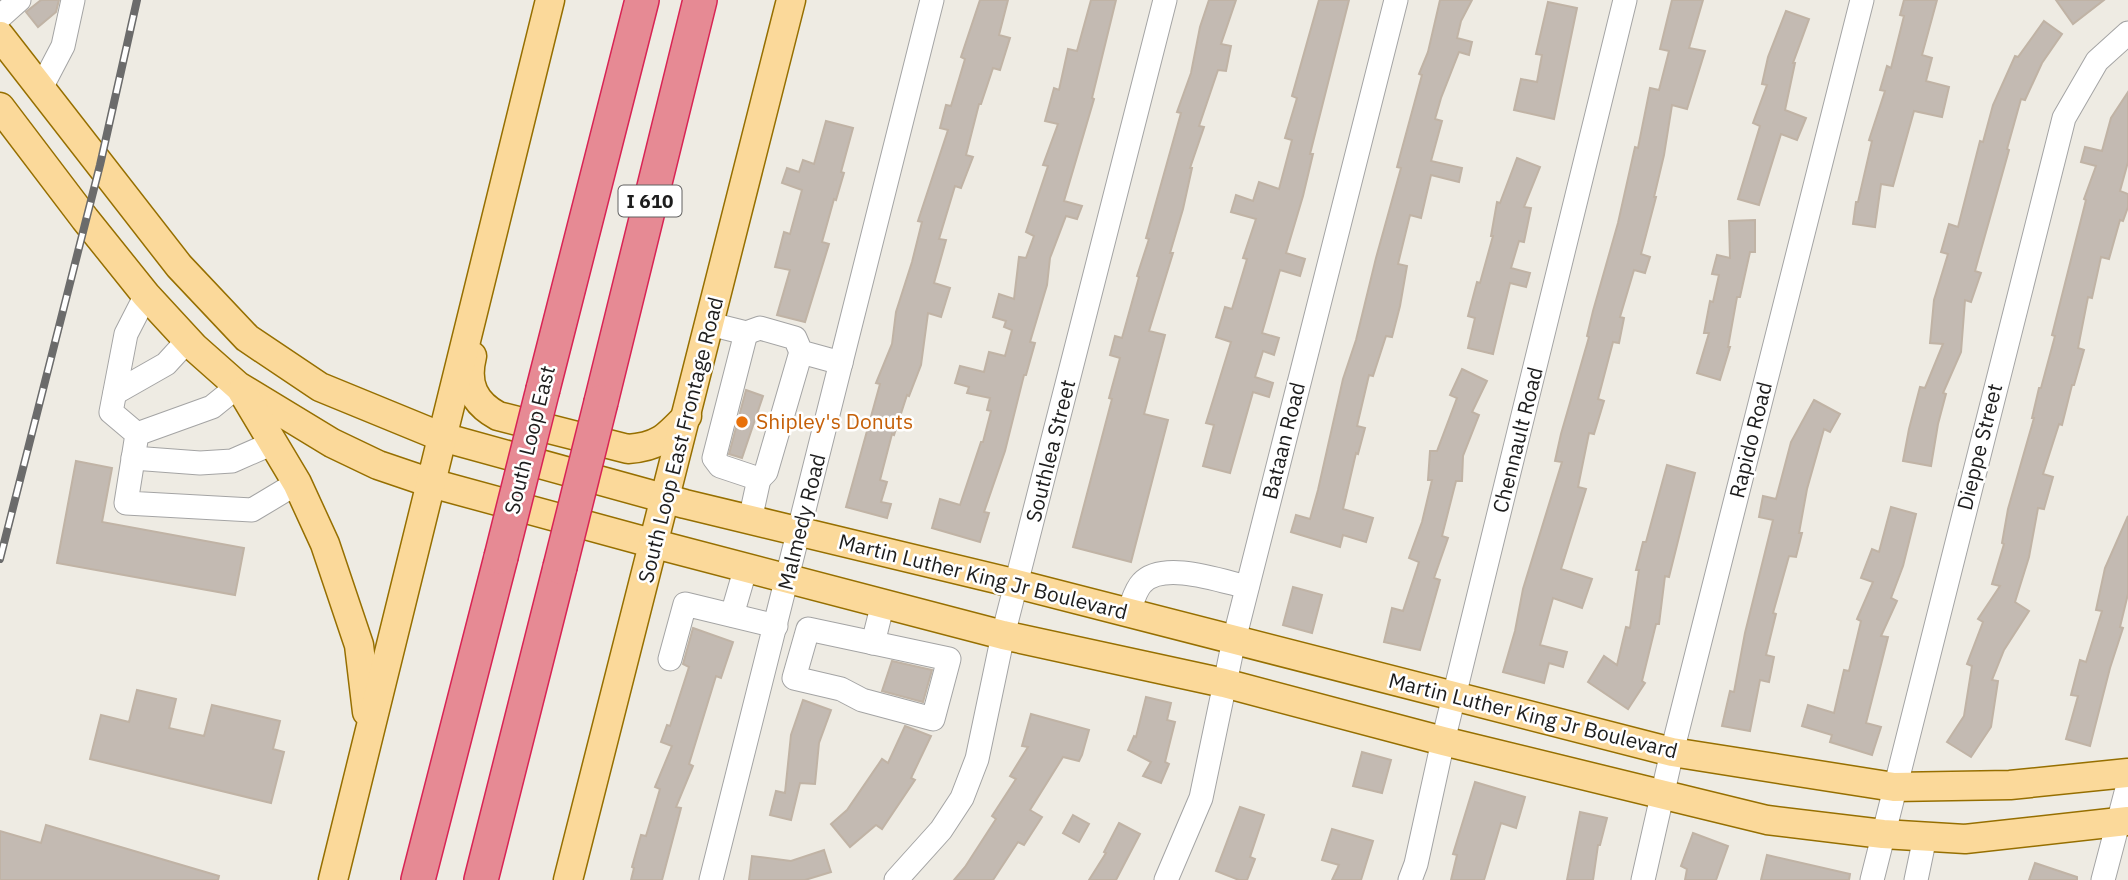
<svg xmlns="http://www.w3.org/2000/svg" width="2128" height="880" font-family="'IBM Plex Sans',sans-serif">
<rect width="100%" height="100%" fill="#eeebe3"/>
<g fill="#c3bab2" stroke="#c0b3a5" stroke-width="2">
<polygon points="41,0 59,0 56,12 38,27 26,12"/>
<polygon points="980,0 1008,0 999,35 1010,38 1000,70 993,68 981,104 979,104 966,155 973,157 961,188 955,186 939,239 946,240 934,283 950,288 941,317 928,313 921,365 909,396 907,395 894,435 892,434 880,480 887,482 881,502 891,504 887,518 846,507 880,384 876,383 892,344 896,312 912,262 922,222 918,221 948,130 940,128 946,105 951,106 965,59 961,57"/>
<polygon points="1091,0 1116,0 1092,98 1094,99 1064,201 1082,206 1077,219 1066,216 1050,258 1047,285 1030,342 1035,343 1026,375 1024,375 1005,451 984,512 989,513 980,542 932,528 940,499 960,505 981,442 983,442 991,411 987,410 990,398 967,393 969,387 955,383 960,366 984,372 989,352 1005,356 1012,330 1004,327 1006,321 993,317 999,294 1014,299 1019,257 1026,258 1034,236 1026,232 1048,166 1043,165 1058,124 1045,121 1054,88 1059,90 1068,49 1077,51"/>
<polygon points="1209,0 1236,0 1221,44 1231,46 1226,71 1218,70 1199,126 1204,127 1190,168 1192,168 1183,209 1170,253 1173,253 1149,331 1165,335 1144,414 1168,420 1131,562 1073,547 1112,399 1109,398 1120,358 1110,355 1115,336 1122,338 1139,277 1137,276 1149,239 1146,238 1181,113 1177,112 1191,73 1200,27"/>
<polygon points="1319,0 1349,0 1310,154 1313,154 1303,196 1286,253 1305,259 1300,276 1280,270 1262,333 1279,338 1274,355 1263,351 1255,377 1273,383 1269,397 1253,392 1230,473 1203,466 1214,425 1206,423 1231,342 1216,337 1225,307 1232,309 1247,259 1243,258 1256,219 1231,212 1236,195 1253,201 1259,182 1279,189 1292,140 1285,138 1297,98 1292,96"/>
<polygon points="1440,0 1472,0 1461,21 1457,38 1472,42 1469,55 1459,52 1441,98 1435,119 1442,121 1431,161 1462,168 1459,182 1431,175 1421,218 1410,215 1398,264 1407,266 1400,306 1392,337 1386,336 1373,376 1369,375 1357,426 1365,428 1358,454 1356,453 1343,509 1373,518 1366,542 1343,535 1340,547 1291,532 1296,515 1310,519 1318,490 1343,379 1356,340 1376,258 1401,168 1397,167 1422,75 1419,74 1428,52"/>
<polygon points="1672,0 1703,0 1689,48 1705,51 1687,109 1672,105 1664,155 1654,197 1656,197 1641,254 1650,257 1645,273 1634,270 1620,317 1624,318 1619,343 1613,342 1598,399 1604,401 1594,434 1589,433 1578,487 1586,489 1561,569 1592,579 1582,608 1553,598 1540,645 1567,652 1563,667 1549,663 1544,683 1503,672 1515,631 1523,589 1562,462 1555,461 1561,434 1589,337 1587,336 1593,311 1618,223 1635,147 1638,148 1650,88 1659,90 1669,51 1660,49"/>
<polygon points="1904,0 1937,0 1922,55 1932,58 1926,81 1949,87 1942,117 1914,111 1893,186 1881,184 1875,227 1853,224 1856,202 1858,202 1872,141 1869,140 1885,91 1880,90 1887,66 1891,68 1904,16 1900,15"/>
<polygon points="2056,0 2104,0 2073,24"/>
<polygon points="1548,2 1577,8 1554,119 1514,110 1521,79 1537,82 1542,55 1536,54"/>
<polygon points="1786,11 1809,19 1793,63 1795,63 1785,110 1806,118 1797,140 1781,134 1759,205 1738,199 1760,126 1753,123 1767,85 1762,84 1768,57"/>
<polygon points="2044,21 2062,34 2042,63 2025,100 2021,99 2007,149 2009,150 1975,271 1981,273 1971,302 1965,300 1961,352 1943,393 1946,394 1938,424 1931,466 1903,461 1909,429 1920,387 1925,388 1943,344 1930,343 1934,300 1948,254 1941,252 1949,224 1958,227 1980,141 1983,142 1993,105 2015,56 2018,57"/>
<polygon points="2128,92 2128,162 2120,191 2128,194 2128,207 2123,221 2120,220 2109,259 2101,257 2092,298 2088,297 2078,348 2084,350 2074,385 2072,385 2062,425 2059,424 2043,474 2053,477 2044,509 2038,508 2029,557 2015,602 2029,611 2004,650 1992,680 1998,681 1991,727 1971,757 1947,742 1964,716 1972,666 1967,664 1983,622 1978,619 2000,586 1992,584 2004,544 2002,543 2008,509 2034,418 2032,418 2039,388 2041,388 2055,336 2052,335 2086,200 2084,199 2096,166 2081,162 2085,147 2102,151 2111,118"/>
<polygon points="826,121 853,128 841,172 844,173 836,200 834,199 822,242 829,244 805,322 777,315 790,270 775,267 784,232 790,234 802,190 782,183 787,168 799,172 803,160 814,164"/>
<polygon points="1517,158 1540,167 1524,207 1531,208 1524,242 1519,241 1511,268 1530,273 1526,287 1510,283 1493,354 1468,348 1475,318 1468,316 1477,282 1480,283 1493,236 1491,236 1497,202 1500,203"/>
<polygon points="1755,220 1755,252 1750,252 1740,297 1737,297 1728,347 1730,347 1720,380 1697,373 1709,333 1704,333 1710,301 1713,302 1719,275 1712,274 1717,255 1730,258 1729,221"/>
<polygon points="1462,369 1487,381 1472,412 1479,415 1463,456 1462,481 1456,481 1442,536 1448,538 1434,578 1440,580 1420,650 1384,642 1392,608 1403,611 1419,562 1409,558 1422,522 1432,480 1428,480 1430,451 1437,451 1457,398 1450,395"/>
<polygon points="746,390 763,396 742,458 729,454"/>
<polygon points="1814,400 1840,414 1830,432 1824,429 1807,489 1799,533 1802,533 1796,557 1789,556 1773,613 1776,614 1766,655 1774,657 1769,682 1760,680 1750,731 1722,726 1730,691 1734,692 1745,633 1773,520 1759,517 1763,496 1776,499 1791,442"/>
<polygon points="76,461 112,468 102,522 244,548 235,595 57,563"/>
<polygon points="1667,465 1695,473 1669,577 1665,576 1659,624 1656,624 1642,681 1645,683 1628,709 1588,682 1604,656 1617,665 1626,627 1630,628 1639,570 1636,570 1643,542 1646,542"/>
<polygon points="1891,507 1916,514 1903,566 1891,598 1897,601 1881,636 1888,637 1866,723 1881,727 1872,755 1830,742 1832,735 1802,726 1808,705 1834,713 1844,670 1849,671 1861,621 1857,619 1873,582 1861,578 1872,549 1879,552"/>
<polygon points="2128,516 2128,594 2120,627 2123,628 2110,668 2090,746 2066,739 2078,696 2071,695 2080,660 2086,662 2102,611 2096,610 2105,568"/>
<polygon points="1293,587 1322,595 1312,633 1283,625"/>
<polygon points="693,628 733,642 721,678 716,676 689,764 693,766 676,807 681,808 662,880 631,880 634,868 632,867 641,835 646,836 660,789 655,787 672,746 661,742 667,725 670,726 689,667 683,664"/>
<polygon points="892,661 932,670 923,702 882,691"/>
<polygon points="137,690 176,699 169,728 204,736 212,705 280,721 273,749 284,752 271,803 90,759 101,715 129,722"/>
<polygon points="1146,697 1171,703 1167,720 1175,722 1165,762 1169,764 1161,783 1143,776 1151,762 1128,750 1134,736 1136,737"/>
<polygon points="803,700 831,710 819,743 815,784 800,783 791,820 770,815 776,791 785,793 791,735"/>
<polygon points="1031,714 1089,730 1082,755 1079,761 1063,757 1030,810 1042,817 1024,845 1018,842 993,880 954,880 965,867 996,819 992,816 1016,779 1010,776 1028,747 1022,746"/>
<polygon points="905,726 931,736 911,778 915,780 882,829 876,825 850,847 831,824 847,810 882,759 888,763"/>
<polygon points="1362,752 1391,760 1382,793 1353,786"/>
<polygon points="1475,782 1525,797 1516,828 1501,823 1484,880 1451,880 1457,855 1453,854"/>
<polygon points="1240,807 1264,815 1250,857 1255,859 1247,880 1239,880 1216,871"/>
<polygon points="1580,812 1607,818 1600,845 1598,845 1593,880 1567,880"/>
<polygon points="1073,815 1089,824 1079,842 1063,833"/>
<polygon points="1119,823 1140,834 1116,880 1089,880 1106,853 1104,852"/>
<polygon points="46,825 219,876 218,880 0,880 0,831 41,843"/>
<polygon points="1332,829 1373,841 1361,880 1332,880 1339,865 1322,860"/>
<polygon points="1693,833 1728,846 1716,880 1685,880 1687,869 1681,866"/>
<polygon points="824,850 831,872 805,880 749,880 752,856 791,861"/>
<polygon points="1767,855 1850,874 1849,880 1761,880"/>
<polygon points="2035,863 2077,877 2077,880 2029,880"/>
</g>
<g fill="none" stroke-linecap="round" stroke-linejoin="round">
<defs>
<g id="minor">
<polyline points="0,17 19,0"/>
<polyline points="41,88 63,46 73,0"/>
<polyline points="146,295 126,334 111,412 137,434 126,503 252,510 297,483"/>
<polyline points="710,324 746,333 760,328 795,338 801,352 841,363"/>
<polyline points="746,333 714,458 720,466 759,479 750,520"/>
<polyline points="115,393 166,364 188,340"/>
<polyline points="137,434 212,407 238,386"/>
<polyline points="133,458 200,463 232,461 273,443"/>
<polyline points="759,479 766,472 801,352"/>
<path d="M1128,613C1132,604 1135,590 1142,583C1163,560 1221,581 1247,587"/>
<polyline points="732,615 746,567"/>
<polygon points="808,629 949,659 933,719 862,700 841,689 794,678"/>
<polyline points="873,643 883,603"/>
<polyline points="670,659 685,604 776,626"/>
<polyline points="711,880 932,0"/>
<polyline points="896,880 941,830 962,798 977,759 1003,635 1165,0"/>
<polyline points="1166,880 1201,798 1234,640 1396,0"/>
<polyline points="1410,880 1416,864 1443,741 1625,0"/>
<polyline points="1643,880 1672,752 1862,0"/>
<polyline points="1872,880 2064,118 2097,61 2128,33"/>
<polyline points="1916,880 1925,837"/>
<polyline points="2103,880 2128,785"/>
</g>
<g id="major">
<polyline points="0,36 179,266 247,338 320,387 442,437 685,504 1017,584 1672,752 1894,787 2010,785 2128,773"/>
<polyline points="0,107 85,219 146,295 194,347 238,386 332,443 378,465 431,483 655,544 1003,635 1224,683 1443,741 1767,820 1883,834 1965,839 2128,821"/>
<path d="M472,356C465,384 474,403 498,416L628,449C658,447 666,438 687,416"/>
<polyline points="242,391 297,483 325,544 359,645 367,712"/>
<polyline points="333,880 550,0"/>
<polyline points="568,880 791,0"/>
</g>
<g id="highway">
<polyline points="543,389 642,0"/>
<polyline points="601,402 700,0"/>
<polyline points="418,880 501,557"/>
<polyline points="481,880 560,567"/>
</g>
</defs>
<use href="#minor" stroke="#a4a4a4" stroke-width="25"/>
<use href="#major" stroke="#966f00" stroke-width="31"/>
<use href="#highway" stroke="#d82454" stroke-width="36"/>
<use href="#minor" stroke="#fff" stroke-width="23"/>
<use href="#major" stroke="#fbd99a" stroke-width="28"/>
<use href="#highway" stroke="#e68a94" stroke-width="33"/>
<defs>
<polyline id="rail" points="0,559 100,165 137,0"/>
</defs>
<use href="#rail" stroke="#6b6b6b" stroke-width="8"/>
<use href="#rail" stroke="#fff" stroke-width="5" stroke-dasharray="16" stroke-linecap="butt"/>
<defs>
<g id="highway-bridge">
<polyline points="501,557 543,389"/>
<polyline points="560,567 601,402"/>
</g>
</defs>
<use href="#highway-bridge" stroke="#d82454" stroke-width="36" stroke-linecap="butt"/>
<use href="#highway-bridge" stroke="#e68a94" stroke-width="33"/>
</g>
<circle fill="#e8710a" stroke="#fff" stroke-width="2.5" cx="742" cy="422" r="7"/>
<g text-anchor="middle" stroke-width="5" stroke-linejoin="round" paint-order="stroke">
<rect fill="#fff" stroke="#616161" stroke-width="2" x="618.5" y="185.5" width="63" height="31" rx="5"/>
<g font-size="19" font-weight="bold" fill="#1d1d1d">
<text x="650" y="208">I 610</text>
</g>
<g font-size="21" fill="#c56008" stroke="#fff" text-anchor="start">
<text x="756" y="429">Shipley's Donuts</text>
</g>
<g font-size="21" fill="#1d1d1d" stroke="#fff">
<text transform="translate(530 440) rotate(-76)" y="7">South Loop East</text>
<text transform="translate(681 440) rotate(-76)" y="7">South Loop East Frontage Road</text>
<text transform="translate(1518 440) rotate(-76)" y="7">Chennault Road</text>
<text transform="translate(1751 440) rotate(-76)" y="7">Rapido Road</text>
<text transform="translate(1284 441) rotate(-76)" y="7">Bataan Road</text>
<text transform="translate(1980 447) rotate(-76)" y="7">Dieppe Street</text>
<text transform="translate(1051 451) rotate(-76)" y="7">Southlea Street</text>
<text transform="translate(802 522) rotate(-76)" y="7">Malmedy Road</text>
<text transform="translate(983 577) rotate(14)" y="7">Martin Luther King Jr Boulevard</text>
<text transform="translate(1533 716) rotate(14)" y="7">Martin Luther King Jr Boulevard</text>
</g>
</g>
</svg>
